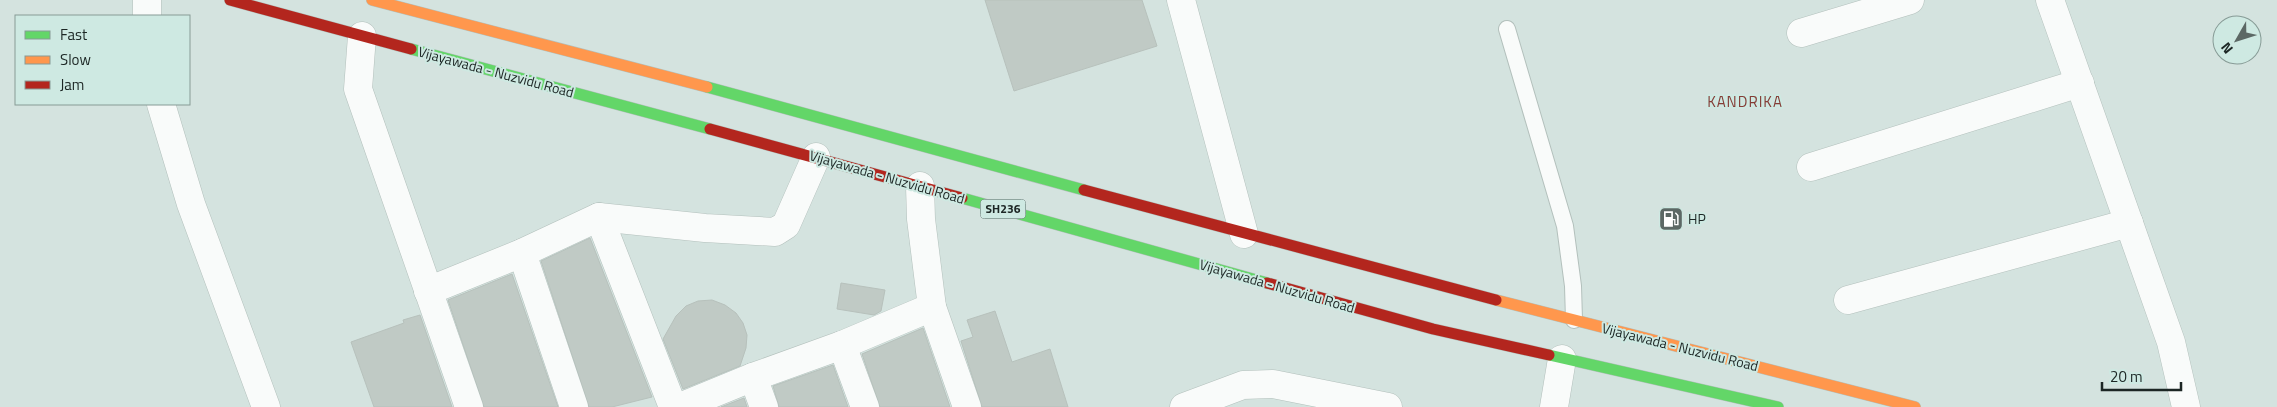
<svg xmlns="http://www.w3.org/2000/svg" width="2277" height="407" font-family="'Titillium Web',sans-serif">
<rect width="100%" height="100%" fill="#d4e3df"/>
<g fill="#c0cac5" stroke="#b7c1bc">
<polygon points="985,0 1142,0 1157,46 1014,91"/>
<polygon points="590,238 652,397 612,407 589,407 541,261"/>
<polygon points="512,274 558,407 484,407 448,300"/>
<polygon points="841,283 885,290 881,311 874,315 837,309"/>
<polygon points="712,300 725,305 736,313 743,323 747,335 746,348 740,366 683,389 663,339 676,316 686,306 698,301"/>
<polygon points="995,311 1012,362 1050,349 1068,407 982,407 961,341 973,337 967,320"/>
<polygon points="420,315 452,407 374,407 351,342 404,323 403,320"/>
<polygon points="923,328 950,407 880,407 862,354"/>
<polygon points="833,365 848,407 779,407 773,386"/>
<polygon points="744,398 747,407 721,407"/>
</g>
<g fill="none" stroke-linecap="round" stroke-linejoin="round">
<defs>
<polyline id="lane" points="1507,29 1565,226 1573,286 1574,320"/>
<g id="street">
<polyline points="147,0 147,16"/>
<polyline points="1181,0 1244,234"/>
<polyline points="2050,0 2171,342 2186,407"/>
<polyline points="1801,33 1910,0"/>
<polyline points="362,36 358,89 469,407"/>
<polyline points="161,104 191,204 266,407"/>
<polyline points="1811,167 2080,83"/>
<polyline points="920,186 921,219 932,307 967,407"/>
<polyline points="599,217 673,407"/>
<polyline points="522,253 574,407"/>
<polyline points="428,291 522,253 599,217 705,228 775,232 786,225 816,157"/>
<polyline points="1848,300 2129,223"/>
<polyline points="842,345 865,407"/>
<polyline points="753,377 764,407"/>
<polyline points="680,407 753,377 842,345 932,307"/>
<polyline points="1184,407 1243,385 1273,384 1388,407"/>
<polyline points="1554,407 1562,359"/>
</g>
<g id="fast">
<polyline points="411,49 710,129"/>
<polyline points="707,87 1084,190"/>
<polyline points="962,198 1267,283"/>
<polyline points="1549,355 1778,407"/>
</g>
<g id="slow">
<polyline points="372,0 707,87"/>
<polyline points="1496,300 1915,407"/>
</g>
<g id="jam">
<polyline points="230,0 411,49"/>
<polyline points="710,129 962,198"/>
<polyline points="1084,190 1496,300"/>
<polyline points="1267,283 1433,329 1549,355"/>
</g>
</defs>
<use href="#lane" stroke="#b3c0bc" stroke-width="18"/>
<use href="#street" stroke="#b3c0bc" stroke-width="29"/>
<use href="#fast" stroke="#b3c0bc" stroke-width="12"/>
<use href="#slow" stroke="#b3c0bc" stroke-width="12"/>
<use href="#jam" stroke="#b3c0bc" stroke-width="12"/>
<use href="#lane" stroke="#f9fbfa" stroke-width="16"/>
<use href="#street" stroke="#f9fbfa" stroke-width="28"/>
<use href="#fast" stroke="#63d668" stroke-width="11"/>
<use href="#slow" stroke="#ff974d" stroke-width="11"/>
<use href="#jam" stroke="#b3261e" stroke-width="11"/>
</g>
<defs>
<symbol id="fuel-square" viewBox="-11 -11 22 22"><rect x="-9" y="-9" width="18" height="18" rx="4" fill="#5c6865" stroke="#cee9e2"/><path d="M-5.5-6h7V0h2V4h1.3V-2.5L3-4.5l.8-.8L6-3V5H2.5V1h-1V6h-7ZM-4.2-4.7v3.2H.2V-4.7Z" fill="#fff"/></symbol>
</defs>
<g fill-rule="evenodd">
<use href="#fuel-square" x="1657" y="205" width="28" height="28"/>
</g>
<g text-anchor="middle" stroke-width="4" stroke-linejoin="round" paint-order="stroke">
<rect fill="#cee9e2" stroke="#51605d" stroke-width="1" x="980.5" y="199.5" width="45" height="19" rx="4"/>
<g font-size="12" font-weight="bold" fill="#1c2624">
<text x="1003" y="213">SH236</text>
</g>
<g font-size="14" fill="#1c2624" stroke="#cee9e2">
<text transform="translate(496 72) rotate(15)" y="5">Vijayawada - Nuzvidu Road</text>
<text transform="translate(887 177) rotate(16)" y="5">Vijayawada - Nuzvidu Road</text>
<text transform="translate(1277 286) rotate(16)" y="5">Vijayawada - Nuzvidu Road</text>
<text transform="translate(1680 347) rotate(14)" y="5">Vijayawada - Nuzvidu Road</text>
</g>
<g font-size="14" fill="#1c2624" stroke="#cee9e2" text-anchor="start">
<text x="1688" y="224">HP</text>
</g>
<g font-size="15" letter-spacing="1" fill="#843d36" stroke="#cee9e2">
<text x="1745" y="107">KANDRIKA</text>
</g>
</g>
<rect x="15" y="15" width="175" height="90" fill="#cee9e2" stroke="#879b96"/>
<rect x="25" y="31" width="25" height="8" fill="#63d668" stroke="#879b96"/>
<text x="60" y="40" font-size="15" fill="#1c2624">Fast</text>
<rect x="25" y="56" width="25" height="8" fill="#ff974d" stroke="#879b96"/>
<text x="60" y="65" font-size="15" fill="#1c2624">Slow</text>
<rect x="25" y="81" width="25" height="8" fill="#b3261e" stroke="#879b96"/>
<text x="60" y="90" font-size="15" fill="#1c2624">Jam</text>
<g transform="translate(2237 40) rotate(231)"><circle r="24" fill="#cee9e2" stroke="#879b96"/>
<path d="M0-4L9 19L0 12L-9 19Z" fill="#5c6865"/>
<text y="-8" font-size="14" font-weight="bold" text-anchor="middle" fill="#1c2624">N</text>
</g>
<path d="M2102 382v8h79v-8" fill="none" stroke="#1c2624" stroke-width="2.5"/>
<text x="2110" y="382" font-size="15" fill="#1c2624" stroke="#cee9e2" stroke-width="4" paint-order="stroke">20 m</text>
</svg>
